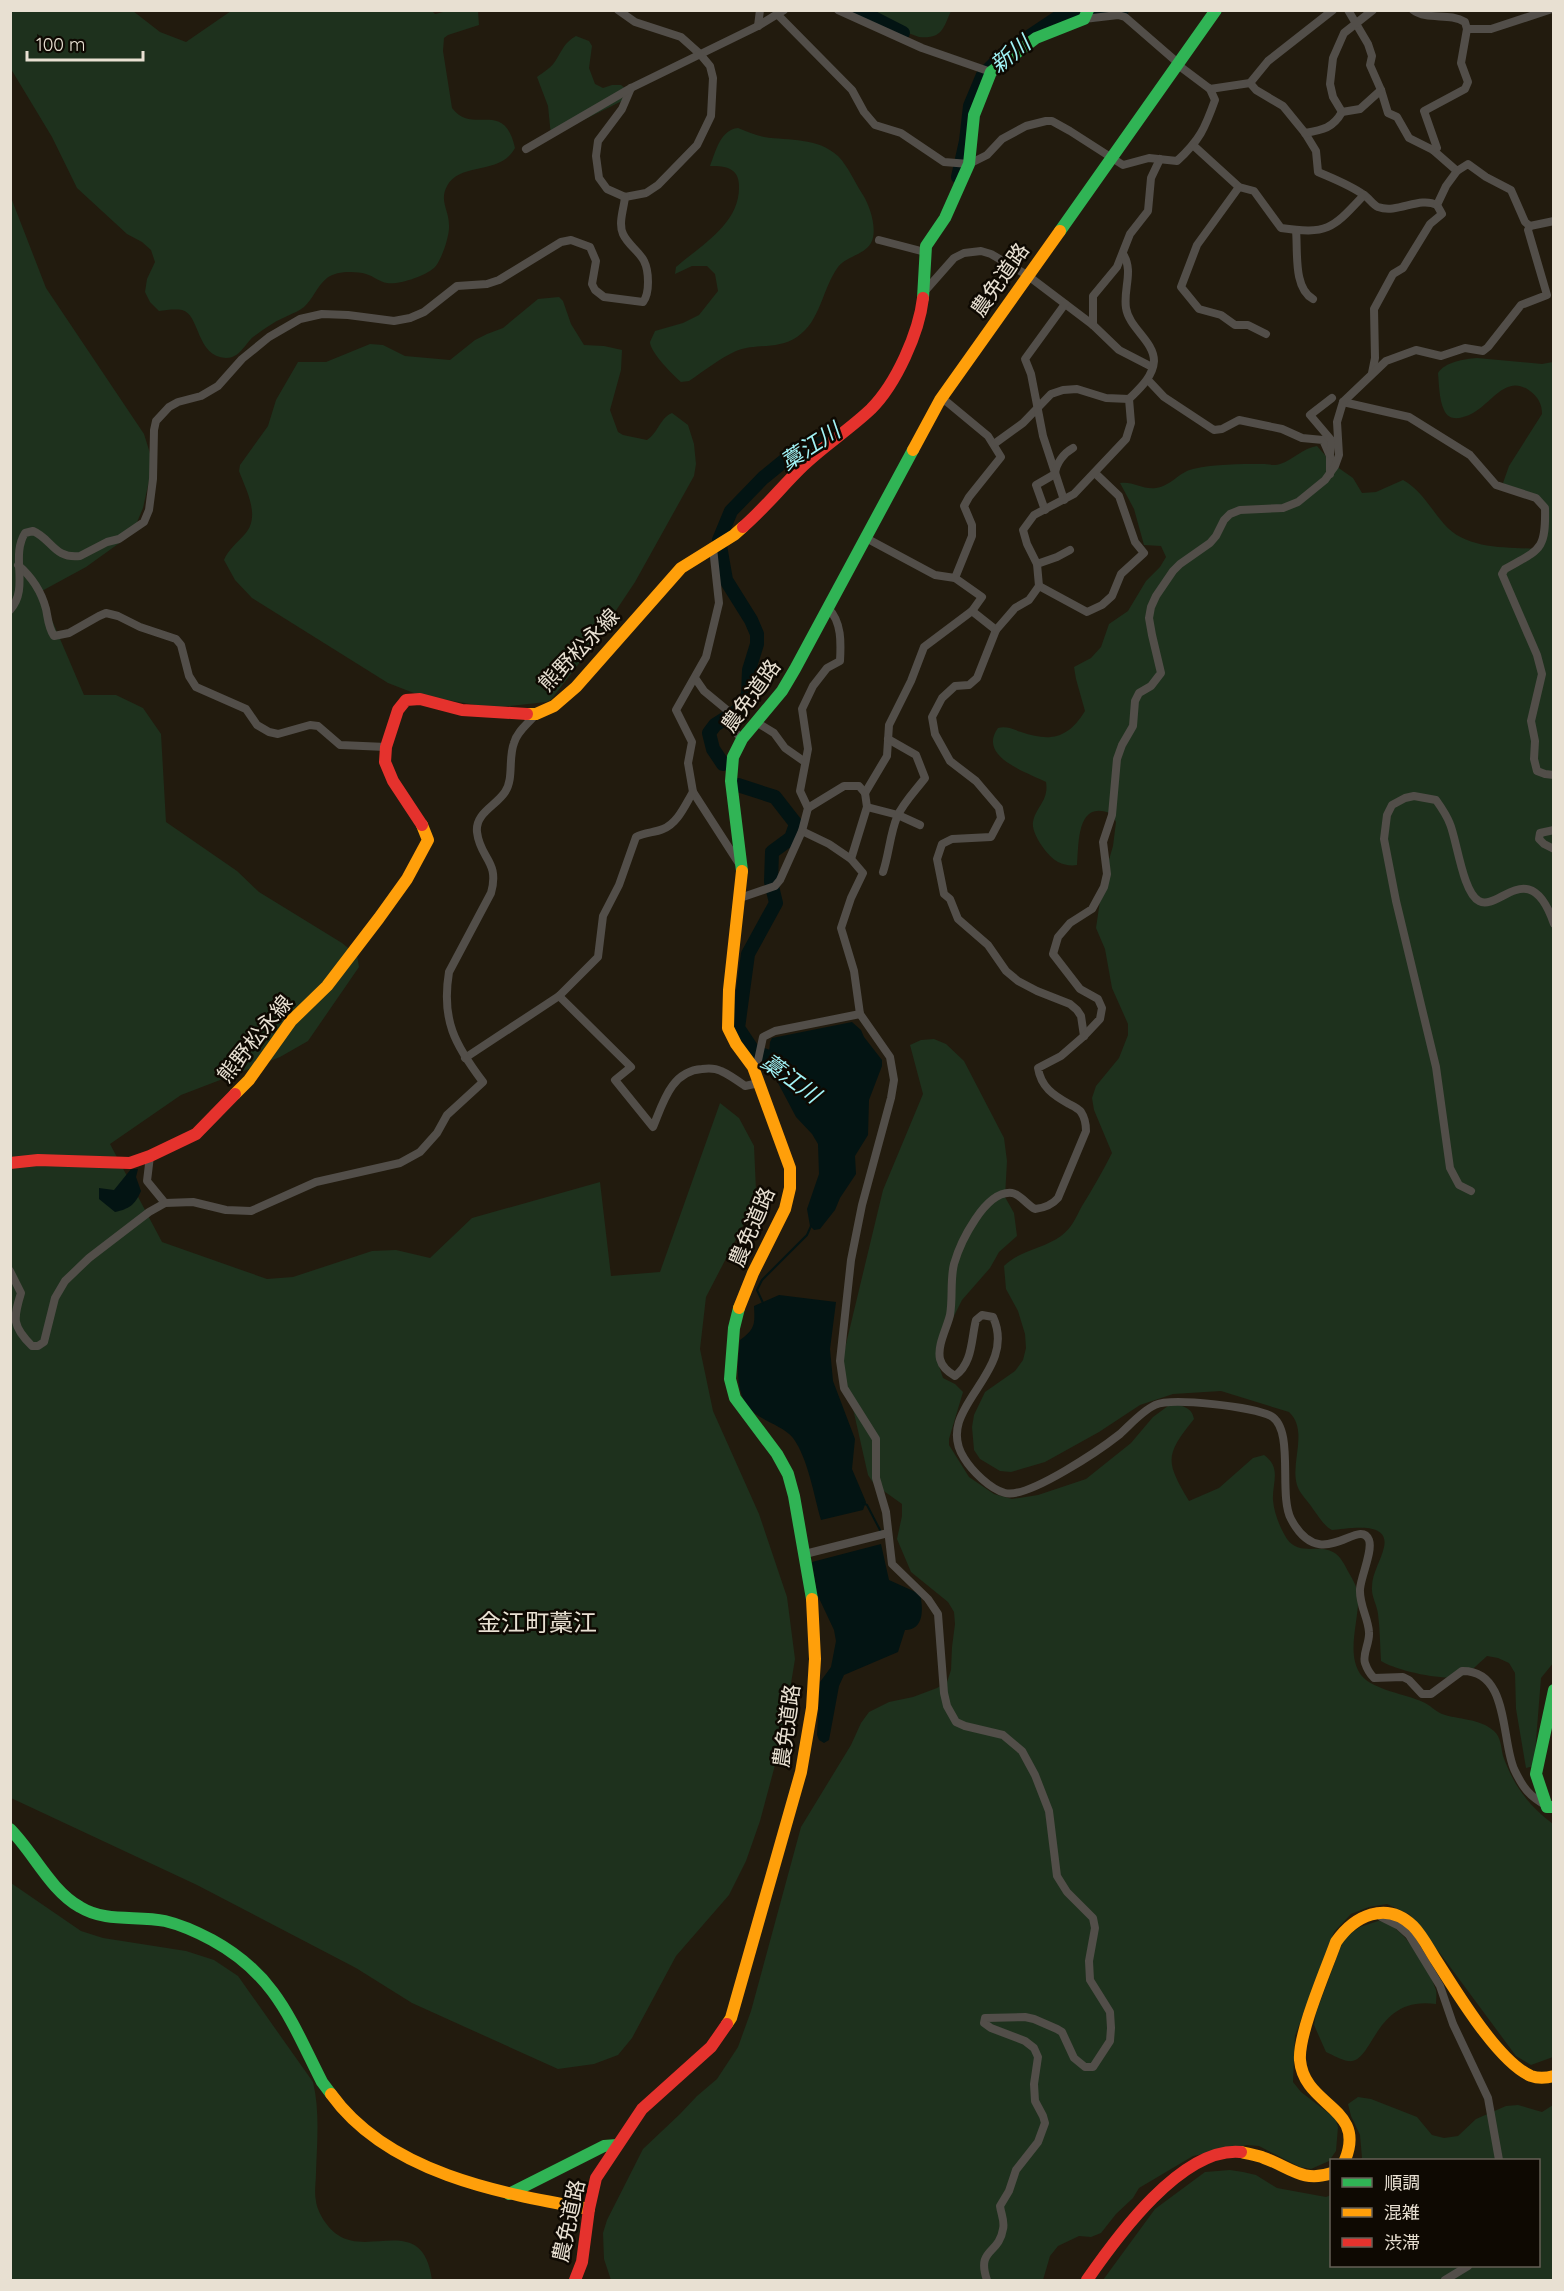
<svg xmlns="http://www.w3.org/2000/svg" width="1564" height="2291" font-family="Quicksand,'Noto Sans JP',sans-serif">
<rect width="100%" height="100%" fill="#221b0e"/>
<g fill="#1e311d">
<path d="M15,10L133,11L160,32L186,42L231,11L431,10L435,14L447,11H478L479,25L448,35L444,38L443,51L452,108C473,136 504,98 515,148C500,176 461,161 447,186C439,201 449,210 449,225C450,235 441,262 434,268C425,276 399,285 387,283C380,282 373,276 366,274C355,271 336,271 327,278C317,286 313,299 304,307C295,314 282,317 272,324C265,328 259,333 253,337C244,345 240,358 226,358C196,357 200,314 182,310C175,309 166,310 159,311L150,302L145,292L147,279L155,262L151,250L142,242L127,234L77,188L52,137L11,69V13Z"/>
<path d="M848,11H951C943,29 942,39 919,37Z"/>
<path d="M576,36L589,41L592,46L589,68L595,84L603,88L612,85H621L626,89L628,98L551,136L548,106L537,77C544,72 552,67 556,60C563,49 564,43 576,36Z"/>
<path d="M738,128C746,131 755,135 764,137C790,141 817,137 838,156C848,166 855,183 863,195C870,206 878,230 871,243C864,255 847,256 838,267C822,289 821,321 797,337C778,350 756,343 736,351C720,358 704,371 689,381L681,382C673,375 650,352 650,342L655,331L683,323L699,315L718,291L715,274L707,266H692L675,274L676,267C701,245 740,224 739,186C739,168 726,166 710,166C716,151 720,130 738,128Z"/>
<polygon points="10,195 46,288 144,434 153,463 143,508 132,534 86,567 40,592 84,695 116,695 143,708 161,734 166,822 237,871 259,892 342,943 357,955 359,967 308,1041 280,1057 181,1095 110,1144 162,1242 267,1279 293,1277 372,1251 396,1250 430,1258 472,1218 600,1182 611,1276 660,1272 720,1103 739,1118 754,1146 756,1190 748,1216 706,1297 700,1349 713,1411 759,1514 787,1597 795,1659 782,1739 760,1821 746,1861 729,1895 676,1956 632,2038 618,2055 594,2064 558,2069 412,2003 356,1968 197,1885 11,1798"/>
<path d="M559,297L563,301L571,324L584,345L604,346L622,350L621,370L610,410L618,432L623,435L647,440C658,433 660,418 672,413L688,425L694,444L696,464L694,476L635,582L593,645L551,700L546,702L493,708L419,695L388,683L252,598L235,580L224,560C228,550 238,542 245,534C261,516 246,490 239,471L240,465L268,426L276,400L298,362H326L370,344L383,345L405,356L450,360L475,340L487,334L503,328L538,299Z"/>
<path d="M1477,358L1542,364L1553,362L1554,1662L1541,1678L1534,1766L1526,1768L1516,1709L1515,1673L1509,1663L1498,1658L1487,1656C1480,1662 1472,1671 1464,1675C1448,1683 1395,1670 1381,1661C1380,1645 1380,1629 1378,1614C1377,1605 1371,1596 1372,1587C1372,1573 1381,1561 1384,1547C1390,1520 1347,1529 1332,1530C1324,1526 1319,1517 1313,1509C1309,1502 1299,1493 1297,1485C1290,1462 1309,1431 1289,1412L1221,1391L1173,1394L1140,1405L1099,1432L1045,1462L1011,1472L1000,1471L980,1459L974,1450L972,1427L974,1415L985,1392L1015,1371L1023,1360L1026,1348L1025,1334L1018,1311L1006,1289L1004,1266C1020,1250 1043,1249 1061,1236C1072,1228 1076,1217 1082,1206C1093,1188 1103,1171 1112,1153L1094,1110L1092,1098L1096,1086L1119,1058L1128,1035V1024L1112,988L1105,949L1096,928L1103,880L1113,846L1116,822L1112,814C1076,798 1079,844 1077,865C1071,866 1064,865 1058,862C1048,857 1031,834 1033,822C1036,806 1049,801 1046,782C1027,772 977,757 998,728C1006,726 1013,729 1021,732C1050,742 1068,739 1085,711L1076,679L1074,667L1091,658L1101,647L1109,624L1128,611L1146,581L1160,567L1166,557L1161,546L1144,545L1134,509L1120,483C1133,481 1143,490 1156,488C1171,486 1179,472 1193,469C1215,464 1239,464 1262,464C1268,464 1275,466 1280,464C1293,460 1303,448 1317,446L1333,464L1353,478L1362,493L1376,492L1403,480C1421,490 1431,509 1444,524C1466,550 1507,547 1537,549L1548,510L1503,483L1509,466L1542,414C1542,404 1538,397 1530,391C1509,375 1495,397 1479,409C1470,416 1450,425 1444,410C1439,399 1439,384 1438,373C1445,362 1464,359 1477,358Z"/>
<path d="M934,1039L946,1044L964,1061L1004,1138L1007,1161L1005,1197L1014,1213L1017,1236L999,1252L990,1268L962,1300L951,1322L940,1354L939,1366L943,1378L955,1384L963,1392L949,1439V1445L969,1477L994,1494L1012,1499L1038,1495L1086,1479L1131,1443L1153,1417L1172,1403C1182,1406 1192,1407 1194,1419C1165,1455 1165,1461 1189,1501L1219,1488L1253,1458L1264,1455C1282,1468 1272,1483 1273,1500C1274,1513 1280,1528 1287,1539C1299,1556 1318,1544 1333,1552C1341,1556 1345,1566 1349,1573C1353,1580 1357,1587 1358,1594C1360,1619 1345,1653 1361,1675C1373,1690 1406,1694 1423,1702C1430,1705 1435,1711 1442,1714C1459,1720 1479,1718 1494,1731C1501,1737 1501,1747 1503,1756C1514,1786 1528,1805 1553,1824V2057L1531,2065L1516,2056L1442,1956L1409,1914L1387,1904L1369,1907L1351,1914L1334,1932L1295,2036L1293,2082L1301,2092L1335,2118L1338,2127L1336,2151L1329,2161L1311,2169L1300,2167L1259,2146L1247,2145L1193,2156L1139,2188L1133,2198L1116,2214L1101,2233L1091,2237L1079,2236L1058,2246L1050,2256L1043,2280H611L604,2259L603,2233L607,2220L643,2149L680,2114L697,2096L717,2079L738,2047L751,2011L801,1827L851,1745L861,1723L869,1712L889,1702L913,1697L937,1688L947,1682L951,1670L952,1647L955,1624L954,1612L948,1602L911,1572L897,1539L902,1516V1504L874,1484L868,1475L854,1413L840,1369L883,1190L923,1094L910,1045L921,1040Z"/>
<path d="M11,1883L81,1931L103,1938L186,1951L214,1960L238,1976L313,2082C320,2111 317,2142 316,2173C316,2182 314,2192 316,2201C317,2212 328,2229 338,2235C370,2257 423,2213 432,2280H11Z"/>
<path d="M1378,1921C1400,1920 1430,1970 1436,1990C1437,1994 1436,2000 1436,2004C1373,1995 1374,2065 1348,2061C1341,2060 1333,2055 1326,2052L1314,2025L1316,2013L1344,1938L1360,1927Z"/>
<polygon points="1358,2097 1371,2099 1417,2117 1432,2135 1444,2138 1458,2136 1476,2119 1506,2106 1518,2105 1542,2112 1553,2105 1553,2280 1103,2280 1155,2209 1205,2172 1230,2170 1243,2172 1256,2175 1277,2188 1326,2197 1331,2195 1332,2266 1538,2266 1538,2160 1360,2160 1362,2158 1360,2135 1351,2116 1348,2104"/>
</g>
<g fill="#031413">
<polygon points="852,1022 861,1030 864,1037 882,1060 882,1066 869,1100 868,1135 855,1156 856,1174 840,1198 835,1210 820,1229 814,1230 810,1226 807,1209 819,1174 818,1144 812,1134 796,1117 768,1064 770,1042 772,1038"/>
<path d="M131,1169H138L136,1177L141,1191C135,1205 129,1209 115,1212L99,1199V1188L114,1190Z"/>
<path d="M779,1295L836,1302L830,1349L833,1381L855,1439L852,1469L866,1502L863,1510L821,1520C814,1496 808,1458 793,1438C786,1429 772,1424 762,1418C733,1403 737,1368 740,1340C755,1329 755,1325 754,1306Z"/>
<path d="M881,1544L889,1580L920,1594C923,1607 925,1630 905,1630L898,1652L844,1675L839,1686L829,1740L824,1743L819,1740L817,1735L820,1682L831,1667L836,1641L834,1630L817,1594L812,1562Z"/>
</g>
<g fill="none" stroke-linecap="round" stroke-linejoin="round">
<g stroke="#031413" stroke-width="2">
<polyline points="763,1303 757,1290 762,1280 807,1235 811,1226"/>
<polyline points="863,1503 867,1505 880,1530"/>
</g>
<g stroke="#031413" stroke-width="14">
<polyline points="858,10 903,33"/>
<polyline points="958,177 966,141 970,106 983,75 1006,52 1060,16 1091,15 1122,10"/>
<polyline points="723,764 713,749 709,733 715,725 737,711 748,695 749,670 757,644 757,634 751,620 726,580 719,540 731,511 763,478 790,456 831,439 837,433"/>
<polyline points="738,785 775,797 796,824 791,838 772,852 771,882 776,903 748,954 738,1028 754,1052 769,1057 781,1067"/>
</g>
<g stroke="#524e49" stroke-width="8">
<polyline points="618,10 635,22 681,37 700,54 710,66 713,78 711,116 697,145 658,185 646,193 625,197 607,189 599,178 596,156 598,141 622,109 631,88"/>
<polyline points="838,10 922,48 991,72"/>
<polyline points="1348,10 1368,44 1372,56 1370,65 1381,90 1388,113 1397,117 1409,138 1433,150 1457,171 1468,164 1486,177 1511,190 1525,222 1530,226"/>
<path d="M1413,10C1428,21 1449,12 1465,22L1467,29"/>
<path d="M777,14L852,90L864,112L875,125L901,133L944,162L969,164L987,155L1002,139L1026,126L1046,121H1052L1070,131L1123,165L1149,158L1177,161C1200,140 1205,128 1215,100L1210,89"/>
<polyline points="1084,19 1118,15 1125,17 1178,63"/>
<polyline points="758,26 760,10"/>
<polyline points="1178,65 1210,89 1250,83 1268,61 1333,10"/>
<path d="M1250,83L1256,90L1283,106L1305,133L1316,151L1318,172C1334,179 1350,185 1364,195C1369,198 1373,205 1378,207C1398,214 1419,196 1437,205"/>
<polyline points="1342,112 1333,97 1330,84 1333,58 1344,33 1373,10"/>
<path d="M1305,133C1323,130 1333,128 1342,112L1360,109L1381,90"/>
<path d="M1194,146L1239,187L1254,191L1281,228C1329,235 1333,228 1364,195"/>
<polyline points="526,149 631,88 758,26 784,10"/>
<polyline points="1433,150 1437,148 1424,111 1465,89 1468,82 1461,63 1467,29 1491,29 1549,10"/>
<polyline points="1239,187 1197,245 1181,287 1199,309 1221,315 1235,325 1248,325 1266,334"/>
<path d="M1296,230C1298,251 1293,288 1313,299"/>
<polyline points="879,240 925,252"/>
<polyline points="924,292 954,258 964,253 981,251 991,254 1027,275 1093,325 1119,350 1152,367"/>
<polyline points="1093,325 1093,296 1117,267 1130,234 1148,211 1151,178 1160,159"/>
<polyline points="1372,373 1375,358 1374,309 1393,274 1403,268 1430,224 1442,214 1437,205 1446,186 1457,171"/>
<polyline points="1148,380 1164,397 1214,430 1222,429 1239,420 1282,429 1302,438 1323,440 1330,456 1330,474"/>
<polyline points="940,400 947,402 988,436 1001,457 969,497 964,506 972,525 972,536 955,578"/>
<path d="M1343,402L1409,417L1470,455L1496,485L1536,498L1545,508C1546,551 1540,549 1505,569L1502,574L1537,655L1542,674L1531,721L1535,741L1534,759L1537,771L1545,774L1554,775"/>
<polyline points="994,444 1023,423 1051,394 1063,390 1077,389 1106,398 1129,399"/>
<polyline points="1330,454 1332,441 1310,415 1332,398"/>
<polyline points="1064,500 1043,436 1031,374 1025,359 1065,304"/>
<path d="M1045,510L1036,485L1055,474C1056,463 1064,453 1073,448"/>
<path d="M866,538L935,575L955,578L982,597L972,611L924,647L911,681L889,725L887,756L865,793L867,807L851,859L863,873L851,898L841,928L854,971L860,1014L890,1057L894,1080L891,1098L862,1205L851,1260L840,1361L844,1388L876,1439V1478L886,1512L892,1564L928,1599L938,1614L944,1693L947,1706L956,1722L965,1726L1003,1735L1022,1751L1035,1775L1049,1811L1057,1876L1067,1892L1093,1918L1095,1928L1089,1961L1090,1980L1110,2012L1111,2028L1110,2041L1093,2067H1085L1074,2058L1062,2032L1057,2029L1034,2019L1025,2017L985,2018L984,2023L991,2028L1025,2041L1034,2048L1038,2057L1034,2084L1035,2101L1043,2116L1045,2123L1038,2142L1016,2170L1009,2191L1000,2206C1001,2214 1005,2221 1003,2229C999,2255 976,2248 987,2280"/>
<polyline points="713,548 719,603 706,657 676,710 692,742 688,763 693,792 740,865"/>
<polyline points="1037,564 1057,557 1070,550"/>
<path d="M18,565C32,577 41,590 46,609C48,618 48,627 54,636L69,633L99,616L106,613L118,616L140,627L176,639L181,645L189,676L196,687L246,709L257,725L269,732L278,734L310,725L318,726L340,745L386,747"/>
<polyline points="1039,586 1087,612 1102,605 1112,596 1121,574 1144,553 1135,542 1119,496 1095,473"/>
<path d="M10,610C30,588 10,557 25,533L33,531C52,539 54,559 80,556L107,542L119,539L144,522L149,510L153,479L154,430L156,421L169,407L178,402L201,396L218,386L242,359L269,337L300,319L322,314L348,315L394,321L410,318L424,312L457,286L487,284L499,280L561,242L571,240L590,247L596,261L592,284L595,290L604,297L643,302C650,293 649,271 644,261C639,251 628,245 623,234C618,223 624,208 625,197"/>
<polyline points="972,611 996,630 977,678 969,685 955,686 942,698 932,717 935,734 950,761 976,781 999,808 1001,818 991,837 952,839 942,844 937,859 944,894 950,899 958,919 988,945 1006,971 1018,981 1037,991 1070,1004 1077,1010 1081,1016 1084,1036"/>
<path d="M996,630L1015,608L1029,600L1039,586L1037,564L1027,544L1023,530L1034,515L1074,494L1126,439L1131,423L1129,399C1139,389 1153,377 1154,361C1154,341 1129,328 1126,308C1123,289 1134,271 1123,254"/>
<polyline points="695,678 704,691 727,710 730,727 742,739"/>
<polyline points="756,722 774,733 785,748 805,762"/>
<polyline points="867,807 898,815 920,825"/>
<polyline points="808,808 844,786 859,786 865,793"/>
<polyline points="1554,830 1540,833 1539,839 1544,844 1554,849"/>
<polyline points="802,831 829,844 851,859"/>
<path d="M883,872C889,854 890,834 897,817C903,803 916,790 925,778L916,755L888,739"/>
<path d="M740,898L775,886L780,880L802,831L808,808L800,791L808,749L802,709L813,686L827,668L840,661C841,643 842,622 828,608"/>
<path d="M559,996L631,1067L615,1080L653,1127C663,1103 671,1071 702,1069C709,1068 715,1068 721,1071C730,1075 738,1081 745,1086L759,1083"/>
<path d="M465,1058L559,996L598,957L603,916L619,885L636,837C645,832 654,833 663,829C678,823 685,805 693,792"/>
<polyline points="753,1067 757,1065 763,1037 775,1031 860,1014"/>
<polyline points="150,1156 147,1181 165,1203"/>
<path d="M1471,1191L1459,1185L1450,1168L1436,1067L1396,901L1384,839L1387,815L1392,805L1405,798L1414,796L1436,800C1441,807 1447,816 1450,824C1457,841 1463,893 1479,901C1499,912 1530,854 1554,924"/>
<path d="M10,1271L21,1293C13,1319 12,1326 32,1346H38L44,1342L55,1298L65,1281L89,1258L149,1212L165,1203L193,1202L226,1210L251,1211L316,1182L400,1163L420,1152L437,1133L447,1115L483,1082C455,1045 441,1020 449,972L491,893C500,861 480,859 477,832C475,813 496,806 505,792C514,779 508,758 514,743C517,731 529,723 536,714"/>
<polyline points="805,1554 888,1533"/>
<path d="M1547,1806C1529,1796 1523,1788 1514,1769C1501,1739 1509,1670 1462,1671L1431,1694H1422L1409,1680L1403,1677L1374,1678C1370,1674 1367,1669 1365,1663C1362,1654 1370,1643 1369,1632C1368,1617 1359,1605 1360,1589C1361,1576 1373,1551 1369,1540C1359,1516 1321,1576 1291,1519C1278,1494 1295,1430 1271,1416C1254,1407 1172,1397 1155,1405C1142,1411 1130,1425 1120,1434C1101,1449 1028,1499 1005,1493C990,1489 972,1471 964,1458C932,1408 1019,1374 993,1317L982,1315L976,1320C971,1339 973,1363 955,1376C948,1372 942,1367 940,1359C937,1345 947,1328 950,1315C953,1298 950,1280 954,1264C960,1243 985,1190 1012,1193C1020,1194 1027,1205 1035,1209C1044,1208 1052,1205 1058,1198L1086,1131C1086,1125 1085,1118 1081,1112C1078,1108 1073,1106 1069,1104C1053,1095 1041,1087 1038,1068L1061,1056L1084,1036L1100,1019L1102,1008L1098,999L1080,989L1053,954L1058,937L1070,923L1092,909L1104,887L1107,874L1103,842L1112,815L1117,759L1122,745L1133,726L1135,701L1139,693L1151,686L1161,673L1152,635L1149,618L1151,607L1156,596L1173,571L1180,564L1210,543L1216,536L1224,520L1230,514L1240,510L1283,508L1298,502L1325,480L1335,466L1339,455L1337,422L1343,402L1386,361L1416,350L1441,356L1465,348L1483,351L1488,347L1521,305L1547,295L1528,230L1530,226L1554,221"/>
<polyline points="1379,1913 1381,1917 1399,1926 1409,1935 1440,1986 1453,2024 1488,2098 1499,2160"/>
<polyline points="1445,2280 1468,2266"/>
</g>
<g stroke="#30b455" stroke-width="12">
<polyline points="1060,231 1216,10"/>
<polyline points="923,298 926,246 945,218 969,164 974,115 991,72 1036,38 1084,19 1088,10"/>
<polyline points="742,871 731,781 733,757 742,739 782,691 795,669 913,450"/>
<polyline points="739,1308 734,1328 730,1379 735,1398 777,1454 788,1474 794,1496 812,1599"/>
<polyline points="1554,1690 1536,1774 1547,1807 1554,1807"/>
<path d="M10,1829C34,1853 50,1890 80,1907C106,1923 137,1915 165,1921C182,1925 197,1932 212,1940C276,1975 291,2021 322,2082L331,2094"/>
<polyline points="509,2194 604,2146 617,2145"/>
</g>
<g stroke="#ff9f0a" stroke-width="12">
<polyline points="913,450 940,400 1060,231"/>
<polyline points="527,714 536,714 554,706 576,687 681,568 734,535 743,527"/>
<polyline points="235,1094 249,1080 291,1021 327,986 379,918 407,879 428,840 422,825"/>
<polyline points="739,1308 753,1273 785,1209 790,1188 790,1168 753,1067 736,1044 728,1028 729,990 742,871"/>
<polyline points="727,2024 731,2018 801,1772 812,1708 815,1659 812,1599"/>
<path d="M331,2094C388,2173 499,2193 589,2209"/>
<path d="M1241,2152C1248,2154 1257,2155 1264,2158C1290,2167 1302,2183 1332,2173"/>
<path d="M1345,2160C1367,2107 1304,2107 1300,2060C1298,2034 1326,1970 1336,1942C1354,1916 1386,1900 1413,1926C1422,1935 1429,1949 1436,1960C1456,1991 1498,2062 1531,2076C1539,2079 1547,2078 1554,2076"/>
</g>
<g stroke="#e5322d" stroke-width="12">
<path d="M743,527C765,508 783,485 804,465C825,445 850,429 871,409C896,384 919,333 923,298"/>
<polyline points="422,825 393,781 385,762 386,747 398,710 406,700 420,699 462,710 527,714"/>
<polyline points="10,1163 38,1160 130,1163 150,1156 196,1134 235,1094"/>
<polyline points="575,2280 582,2262 589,2209 596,2178 642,2109 711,2047 727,2024"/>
<path d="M1087,2280C1116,2238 1182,2146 1241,2152"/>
</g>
</g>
<g text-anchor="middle" stroke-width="5" stroke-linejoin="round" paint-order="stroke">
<g font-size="21" fill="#e8e0d2" stroke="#0e0902">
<text transform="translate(1000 280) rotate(-55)" y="7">農免道路</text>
<text transform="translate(579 650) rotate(-46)" y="7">熊野松永線</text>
<text transform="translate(751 696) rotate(-54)" y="7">農免道路</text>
<text transform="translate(255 1039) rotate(-51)" y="7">熊野松永線</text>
<text transform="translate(752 1227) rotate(-67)" y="7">農免道路</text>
<text transform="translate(787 1726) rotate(-82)" y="7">農免道路</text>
<text transform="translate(569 2221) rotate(-78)" y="7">農免道路</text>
</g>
<g font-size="22" font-style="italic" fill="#a1f3f6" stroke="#0e0902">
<text transform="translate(1010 54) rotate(-39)" y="8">新川</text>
<text transform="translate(810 446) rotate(-33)" y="8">藁江川</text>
<text transform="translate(791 1078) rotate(36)" y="8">藁江川</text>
</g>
<g font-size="24" fill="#e8e0d2" stroke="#0e0902">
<text x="537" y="1631">金江町藁江</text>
</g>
</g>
<rect width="1564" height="2291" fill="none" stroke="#e8e0d2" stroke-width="24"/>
<rect x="1330" y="2159" width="210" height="108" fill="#0e0902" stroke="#655f55" stroke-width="1.5"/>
<rect x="1342" y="2178" width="30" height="9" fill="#30b455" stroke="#655f55" stroke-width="1.5"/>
<text x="1384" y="2189" font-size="18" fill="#e8e0d2">順調</text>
<rect x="1342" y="2208" width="30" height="9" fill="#ff9f0a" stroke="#655f55" stroke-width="1.5"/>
<text x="1384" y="2219" font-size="18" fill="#e8e0d2">混雑</text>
<rect x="1342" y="2238" width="30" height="9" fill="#e5322d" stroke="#655f55" stroke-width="1.5"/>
<text x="1384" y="2249" font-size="18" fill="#e8e0d2">渋滞</text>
<path d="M27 51v9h116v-9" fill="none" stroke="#e8e0d2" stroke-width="3"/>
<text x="36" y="51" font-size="18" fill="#e8e0d2" stroke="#0e0902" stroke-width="4.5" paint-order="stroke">100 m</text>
</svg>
